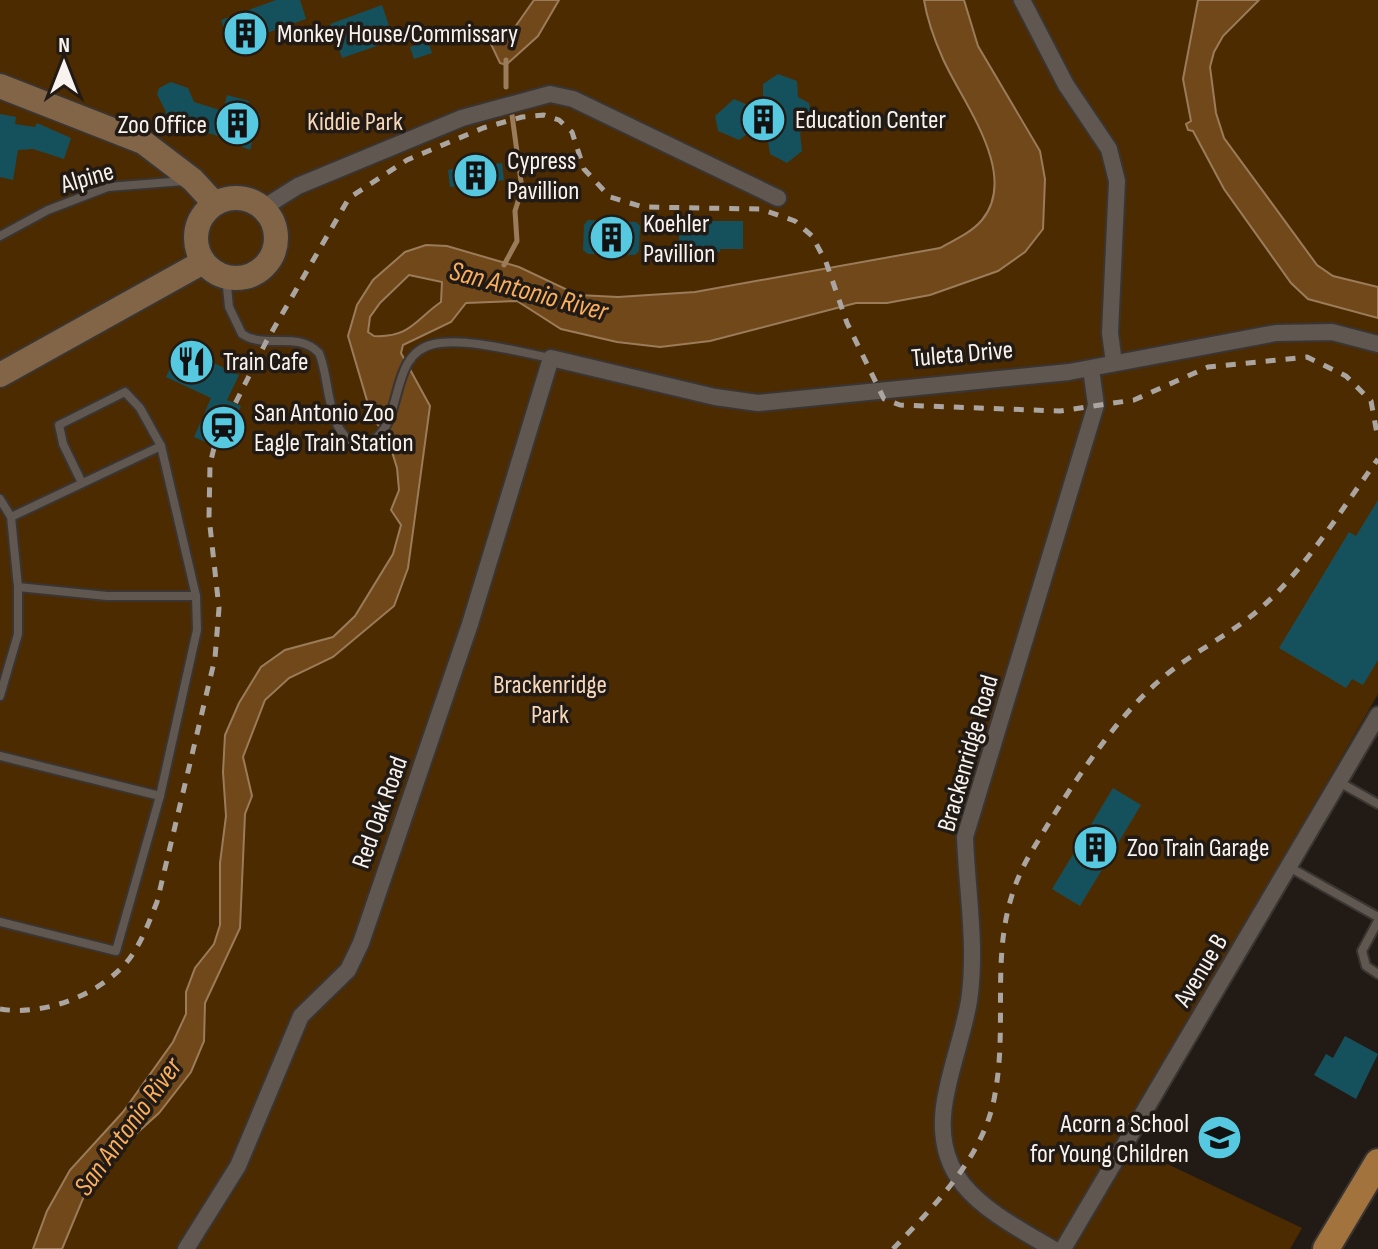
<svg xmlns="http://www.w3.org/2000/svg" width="1378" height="1249" font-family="'Sofia Sans Condensed',sans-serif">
<rect width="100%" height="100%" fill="#221b15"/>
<polygon fill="#4d2b00" points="0,0 1378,0 1378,694 1119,1141 1302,1228 1290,1249 0,1249"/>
<g fill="#71481a" stroke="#9a7b5a" stroke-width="2" fill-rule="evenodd">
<polygon points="534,0 559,0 538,36 506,65 500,63 490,42 515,27"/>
<path d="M924,0H964L978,46L1040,151L1045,179L1043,229L1025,252L998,271L930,295L887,303H856L710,341L660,347L617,342L561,329L517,301L466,303L451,322L403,345L401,353L430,406L408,568L394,606L333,657L289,678L265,700L243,757L252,796L245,814L240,928L205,1003L204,1041L191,1072L159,1113L94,1172L62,1249H33L47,1211L70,1170L123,1112L173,1042L186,1014V992L195,968L214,944L220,925V863L226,816L223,772L225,735L239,703L261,667L285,650L333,637L355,616L393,554L401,525L391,510L399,490L397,468L389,442L371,414L348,336L357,305L373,280L405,252L426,245L447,246L519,267L578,295L618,297L695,292L940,248C954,240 971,233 982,220C1020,174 962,102 943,59C935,41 927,19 924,0ZM409,275L442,282L441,302C416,319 410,338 374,336L368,332L370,317L380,303Z"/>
<polygon points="1198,0 1259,0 1223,36 1214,52 1210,67 1216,113 1224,138 1317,265 1333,276 1378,287 1378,318 1308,299 1291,283 1224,189 1193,131 1188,130 1186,124 1191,121 1183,79"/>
</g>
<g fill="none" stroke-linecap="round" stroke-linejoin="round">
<g stroke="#9a7b5a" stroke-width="5">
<polyline points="506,87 506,60"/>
<polyline points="504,265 517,241 515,211 522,189 512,115"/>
</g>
</g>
<g fill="#15515c">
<polygon points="276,0 300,0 306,19 230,46 221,20"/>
<polygon points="382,5 394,40 342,58 330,24"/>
<polygon points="428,41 432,53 414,59 410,47"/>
<polygon points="778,74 797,81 798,97 809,103 813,123 800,133 802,151 787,163 770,154 767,135 754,129 739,140 718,131 715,116 734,99 750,106 763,99 763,84"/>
<polygon points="171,82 188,88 194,102 223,111 227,95 249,101 247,110 260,114 250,150 215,135 162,120 166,112 157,94 159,88"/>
<polygon points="0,114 16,117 15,124 35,127 37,123 71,138 64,159 33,149 18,150 13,180 0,177"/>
<polygon points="477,163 477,166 502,163 504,180 479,184 480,191 460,193 459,186 450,187 448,170"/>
<polygon points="588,220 636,222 640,226 639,251 635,255 588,254 583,250 584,225"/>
<polygon points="679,221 743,221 743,249 720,249 720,252 679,249"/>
<polygon points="180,347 239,375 227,400 241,406 222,449 194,437 211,398 166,377"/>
<polygon points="1378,500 1378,660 1363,685 1352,679 1346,688 1279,648 1349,532 1356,536"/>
<polygon points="1113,788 1141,805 1080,906 1052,889"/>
<polygon points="1345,1036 1378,1054 1356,1099 1314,1075 1326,1054 1333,1058"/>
</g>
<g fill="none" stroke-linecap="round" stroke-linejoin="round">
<defs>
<g id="lane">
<polyline points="0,236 48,210 108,187 184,181"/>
<path d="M226,277L229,307L242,334C266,350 296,330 319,353C331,380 325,433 358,445C410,439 382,355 434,344C465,337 519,352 551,358"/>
<polyline points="82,483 63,444 59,425 125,392 140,408 161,446"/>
<polyline points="0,499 11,517 18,587 107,596 196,596 161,446 11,517"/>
<polyline points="0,696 18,634 18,587"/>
<polyline points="0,756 160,796 197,630 196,596"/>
<polyline points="1339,782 1378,804"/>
<polyline points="1289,867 1378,917"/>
<polyline points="1378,921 1362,951 1366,966 1378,974"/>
<polyline points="0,922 116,951 160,796"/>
</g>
<g id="street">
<polyline points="1022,0 1066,85 1109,149 1117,181 1110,333 1114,363"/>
<polyline points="263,208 298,186 462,118 550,94 573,99 778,198"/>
<polyline points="186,1249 238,1166 301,1016 348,970 361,943 470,624 551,358 715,397 758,403 1069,372 1276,333 1332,332 1378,344"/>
<path d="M1053,1249C985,1209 926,1181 947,1090C953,1060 964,1031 969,1001C977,947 967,892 965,837L1096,405L1091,369"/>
<polyline points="1063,1249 1378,715"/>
</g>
<g id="secondary">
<polyline points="0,86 143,142 193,180 215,204"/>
<circle cx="236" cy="238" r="40"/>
<polyline points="0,375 203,262"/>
</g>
<polyline id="primary" points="1326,1249 1378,1162"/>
</defs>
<use href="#lane" stroke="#3a3532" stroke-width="12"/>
<use href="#street" stroke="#3a3532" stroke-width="20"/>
<use href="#secondary" stroke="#3a3532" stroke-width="28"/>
<use href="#primary" stroke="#3a3532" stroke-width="30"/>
<use href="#lane" stroke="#5f5750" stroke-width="8"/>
<use href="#street" stroke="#5f5750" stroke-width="16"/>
<use href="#secondary" stroke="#816546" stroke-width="24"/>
<use href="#primary" stroke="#a2733d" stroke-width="26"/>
<g stroke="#aaa5a0" stroke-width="5" stroke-dasharray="10 10" stroke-linecap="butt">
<path d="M0,1009C43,1016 97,996 126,963C141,945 148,924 157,902L215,658L219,608L209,517L210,464L215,444L266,342L349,198L407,160L483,128L522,117L544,115L559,120L572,132L584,169L610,197L643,207L760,209L795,221L812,236L826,262L847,323L884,399L900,405L1060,411L1134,400L1208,367L1307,357L1346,376L1371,401L1378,439"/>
<path d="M893,1249C934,1206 985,1156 995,1094C1010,1012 984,935 1029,856C1062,800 1110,723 1159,681C1190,653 1231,635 1262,607C1308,566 1342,508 1378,459"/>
</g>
</g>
<defs>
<symbol id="building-disc" viewBox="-11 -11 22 22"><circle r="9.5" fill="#56c9e0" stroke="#221b15"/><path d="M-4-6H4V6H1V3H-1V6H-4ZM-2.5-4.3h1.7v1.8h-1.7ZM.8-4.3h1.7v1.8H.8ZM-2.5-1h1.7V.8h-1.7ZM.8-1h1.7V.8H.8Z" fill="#111"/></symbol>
<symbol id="restaurant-disc" viewBox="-11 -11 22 22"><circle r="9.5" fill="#56c9e0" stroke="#221b15"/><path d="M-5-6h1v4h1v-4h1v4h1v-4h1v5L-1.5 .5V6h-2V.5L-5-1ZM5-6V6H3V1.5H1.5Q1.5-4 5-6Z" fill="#111"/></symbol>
<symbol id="station-disc" viewBox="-11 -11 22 22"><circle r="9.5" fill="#56c9e0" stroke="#221b15"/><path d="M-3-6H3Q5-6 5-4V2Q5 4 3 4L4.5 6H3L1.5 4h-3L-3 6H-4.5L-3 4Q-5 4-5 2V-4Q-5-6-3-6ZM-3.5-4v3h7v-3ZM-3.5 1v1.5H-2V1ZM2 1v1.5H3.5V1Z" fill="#111"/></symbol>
<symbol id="school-disc" viewBox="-11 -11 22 22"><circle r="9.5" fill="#56c9e0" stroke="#221b15"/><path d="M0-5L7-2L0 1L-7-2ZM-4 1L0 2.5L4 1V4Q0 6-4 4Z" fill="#111"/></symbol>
</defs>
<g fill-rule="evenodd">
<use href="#building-disc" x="220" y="8" width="51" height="51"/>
<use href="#building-disc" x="738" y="94" width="51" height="51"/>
<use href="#building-disc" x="212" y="98" width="51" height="51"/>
<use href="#building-disc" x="450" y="150" width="51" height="51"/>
<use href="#building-disc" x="586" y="212" width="51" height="51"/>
<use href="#restaurant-disc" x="166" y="336" width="51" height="51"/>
<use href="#station-disc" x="198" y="402" width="51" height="51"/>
<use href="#building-disc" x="1070" y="822" width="51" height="51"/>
<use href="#school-disc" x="1194" y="1112" width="51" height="51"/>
</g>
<g text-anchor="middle" stroke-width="7" stroke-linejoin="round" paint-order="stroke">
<g font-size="26" fill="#f8f3ef" stroke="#221b15" text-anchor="start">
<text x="277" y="42">Monkey House/Commissary</text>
<text x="795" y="128">Education Center</text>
<text x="207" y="133" text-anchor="end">Zoo Office</text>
<text x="507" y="169">Cypress<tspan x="507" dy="30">Pavillion</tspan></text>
<text x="643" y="232">Koehler<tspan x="643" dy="30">Pavillion</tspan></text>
<text x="223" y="370">Train Cafe</text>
<text x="254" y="421">San Antonio Zoo<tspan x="254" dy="30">Eagle Train Station</tspan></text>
<text x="1127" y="856">Zoo Train Garage</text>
<text x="1189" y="1132" text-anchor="end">Acorn a School<tspan x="1189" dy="30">for Young Children</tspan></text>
</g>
<g font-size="26" fill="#f6d7b9" stroke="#221b15">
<text x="355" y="130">Kiddie Park</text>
<text x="550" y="693">Brackenridge<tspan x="550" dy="30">Park</tspan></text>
</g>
<g font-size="26" fill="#f8f3ef" stroke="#221b15">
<text transform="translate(87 177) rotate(-16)" y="9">Alpine</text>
<text transform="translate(962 353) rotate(-5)" y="9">Tuleta Drive</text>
<text transform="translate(967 753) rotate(-74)" y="9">Brackenridge Road</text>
<text transform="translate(379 812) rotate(-70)" y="9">Red Oak Road</text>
<text transform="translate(1200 970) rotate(-59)" y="9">Avenue B</text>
</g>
<g font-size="28" font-style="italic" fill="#fbaf5d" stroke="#221b15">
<text transform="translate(529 290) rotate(15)" y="10">San Antonio River</text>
<text transform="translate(127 1126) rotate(-54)" y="10">San Antonio River</text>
</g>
</g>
<g transform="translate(64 64)" stroke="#221b15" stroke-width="6" paint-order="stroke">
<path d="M0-6L14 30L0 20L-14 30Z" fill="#f8f3ef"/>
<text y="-12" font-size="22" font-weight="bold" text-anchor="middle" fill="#f8f3ef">N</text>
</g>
</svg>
